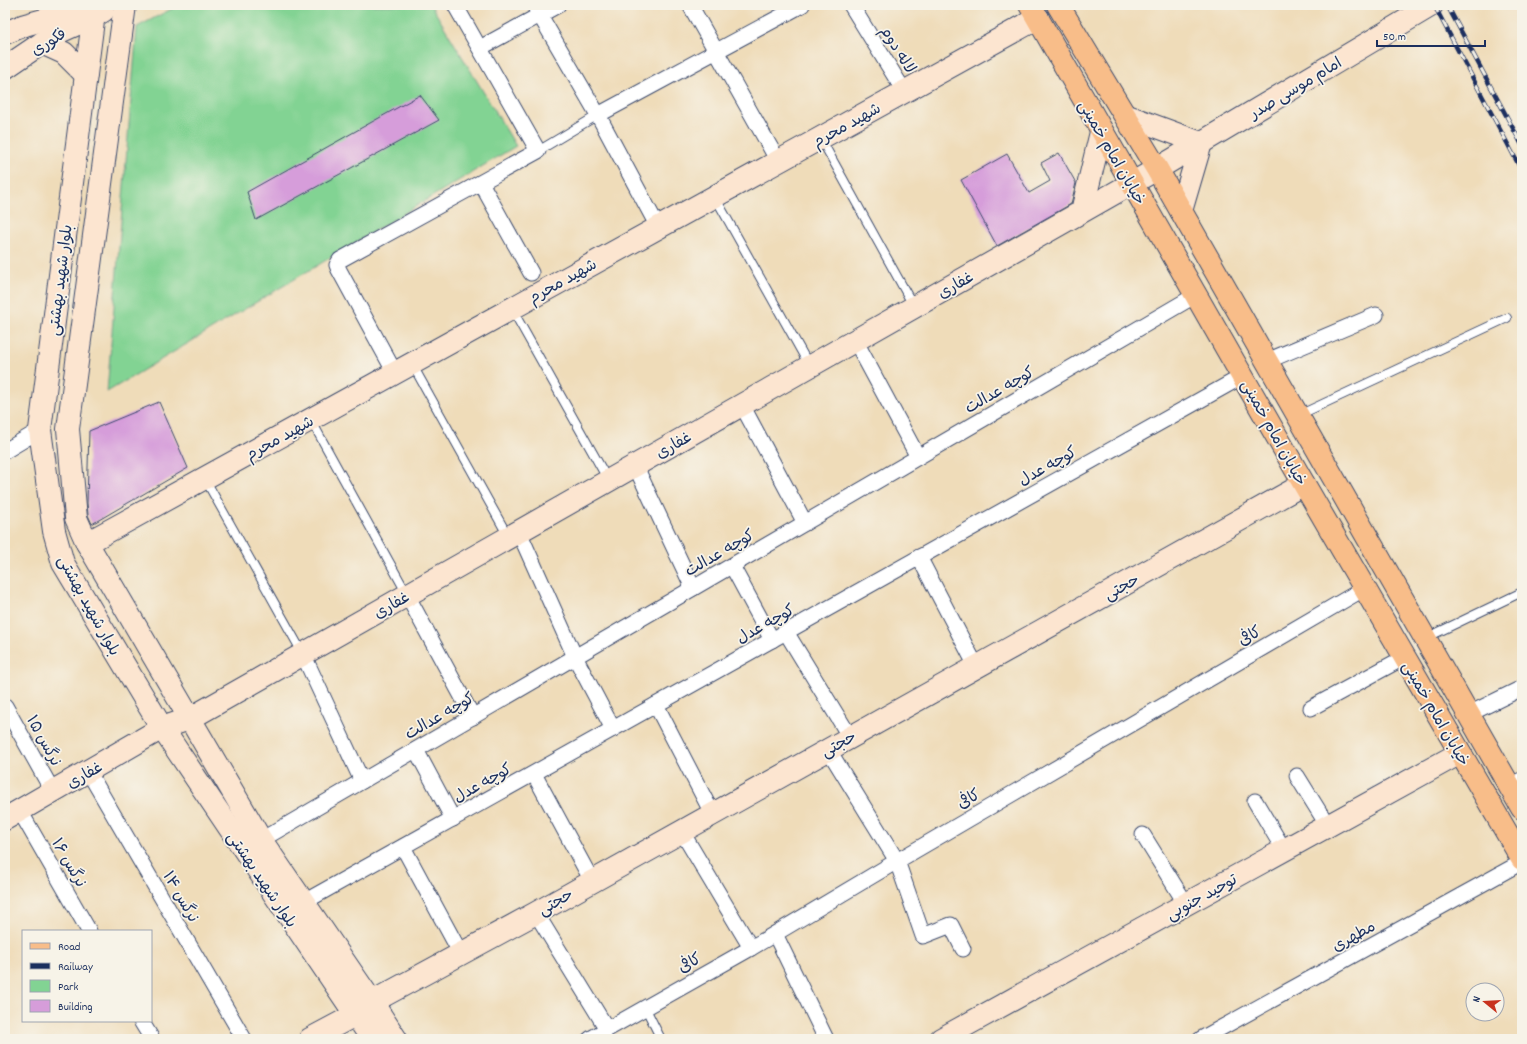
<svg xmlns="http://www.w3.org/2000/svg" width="1527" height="1044" font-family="Dekko,'Playpen Sans Arabic',sans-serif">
<rect width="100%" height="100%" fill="#f7f3e8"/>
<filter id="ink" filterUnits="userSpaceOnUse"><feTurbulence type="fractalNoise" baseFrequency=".025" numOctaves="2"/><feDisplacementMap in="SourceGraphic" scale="8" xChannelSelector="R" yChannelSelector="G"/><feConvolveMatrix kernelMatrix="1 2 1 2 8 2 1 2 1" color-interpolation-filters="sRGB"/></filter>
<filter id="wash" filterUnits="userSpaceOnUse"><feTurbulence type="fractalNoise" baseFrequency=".012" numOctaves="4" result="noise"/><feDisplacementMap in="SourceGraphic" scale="16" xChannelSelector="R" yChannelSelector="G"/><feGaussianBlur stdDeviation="0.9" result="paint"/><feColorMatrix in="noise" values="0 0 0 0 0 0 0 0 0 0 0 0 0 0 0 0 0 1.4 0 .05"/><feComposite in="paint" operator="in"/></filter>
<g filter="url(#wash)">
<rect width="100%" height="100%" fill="#efdcb9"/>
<polygon fill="#82d393" stroke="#4e8178" points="179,5 431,5 516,146 107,392 137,27"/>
<g id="blocks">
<g fill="#d69dda">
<polygon points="420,95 439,120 256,220 247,192"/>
<polygon points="1059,153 1076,183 1071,204 997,246 961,180 1007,154 1029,193 1050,181 1041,163"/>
<polygon points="159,402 188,468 92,524 88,515 87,503 89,431"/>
</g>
</g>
</g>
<g filter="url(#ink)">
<use href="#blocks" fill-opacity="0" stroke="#3b496c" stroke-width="1"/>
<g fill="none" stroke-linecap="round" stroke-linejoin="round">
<defs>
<g id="lane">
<polyline points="821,139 914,307"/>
<polyline points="538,151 598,115"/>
<polyline points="715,197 809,365"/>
<polyline points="512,309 608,480"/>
<polyline points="412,364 508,536"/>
<polyline points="1299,415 1507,318"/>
<polyline points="311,420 407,594"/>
<polyline points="205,479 303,654"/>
<polyline points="1426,638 1522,592"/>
<polyline points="1508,782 1522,776"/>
<polyline points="645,1007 661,1039"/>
</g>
<g id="street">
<polyline points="534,5 598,115 658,227"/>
<polyline points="690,5 778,161"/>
<polyline points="851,5 904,91"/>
<polyline points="480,48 558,5"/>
<polyline points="598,115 802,5"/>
<polyline points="481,183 531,273"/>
<polyline points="855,340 918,457"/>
<polyline points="1267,361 1376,315"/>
<polyline points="395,373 339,270 337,265 340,260 538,151 455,5"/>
<polyline points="742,405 805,523"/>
<polyline points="5,451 40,430"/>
<polyline points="635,465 693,588"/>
<polyline points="519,532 575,657 613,729"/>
<polyline points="919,557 976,666"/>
<polyline points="732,566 772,640"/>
<polyline points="407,595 473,717"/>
<polyline points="786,632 850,737"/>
<polyline points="303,654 362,781"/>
<polyline points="656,705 712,813"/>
<polyline points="5,706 53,792"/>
<polyline points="1311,708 1405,657"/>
<polyline points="1469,714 1522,688"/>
<polyline points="828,749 897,861 923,936 951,925 963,949"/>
<polyline points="416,750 453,819"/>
<polyline points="88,771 244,1039"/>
<polyline points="534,774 592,881"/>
<polyline points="1297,776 1328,826"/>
<polyline points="1255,801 1284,850"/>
<polyline points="20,811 89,931"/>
<polyline points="682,832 751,948"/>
<polyline points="1143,835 1186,904"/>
<polyline points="261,840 1196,295"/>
<polyline points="403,847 461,954"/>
<polyline points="304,902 1243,376"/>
<polyline points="536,913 607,1029"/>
<polyline points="775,934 826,1039"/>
<polyline points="141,1021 152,1039"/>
<polyline points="590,1039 751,948 897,861 1365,588"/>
<polyline points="1201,1039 1522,862"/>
</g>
<g id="secondary">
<polyline points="95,5 40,430 54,531 63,563 162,728 372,1039"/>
<polyline points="125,5 68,429 76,518 87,543 261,840 372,1002 396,1039"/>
<polyline points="5,33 25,25 79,10 85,13"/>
<polyline points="42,43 64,53 86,75"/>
<polyline points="5,68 55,34 93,17 103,11"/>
<polyline points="1125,115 1201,143 1181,211"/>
<polyline points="1082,211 1101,132"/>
<polyline points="87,543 1038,18"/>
<polyline points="5,819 162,728 189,719 1157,169 1432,5"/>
<polyline points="372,1002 536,913 1304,484"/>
<polyline points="310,1039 355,1015"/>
<polyline points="941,1039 1460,753"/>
</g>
<g id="primary">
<polyline points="1030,5 1304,484 1522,859"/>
<polyline points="1058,5 1157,169 1522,808"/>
</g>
</defs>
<use href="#lane" stroke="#3b496c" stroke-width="10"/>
<use href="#street" stroke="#3b496c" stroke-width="17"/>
<use href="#secondary" stroke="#3b496c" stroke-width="24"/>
<use href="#primary" stroke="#3b496c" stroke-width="24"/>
<use href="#lane" stroke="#fff" stroke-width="8"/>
<use href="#street" stroke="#fff" stroke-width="15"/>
<use href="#secondary" stroke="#fce5d0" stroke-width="22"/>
<use href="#primary" stroke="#f8bd89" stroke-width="22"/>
<defs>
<g id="rail">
<polyline points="1434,5 1522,171"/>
<polyline points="1447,5 1522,145"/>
</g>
</defs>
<use href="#rail" stroke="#1b2f5e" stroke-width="4.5"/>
<use href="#rail" stroke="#f7f3e8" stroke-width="3" stroke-dasharray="9" stroke-linecap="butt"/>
</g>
</g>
<g text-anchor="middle" stroke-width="3.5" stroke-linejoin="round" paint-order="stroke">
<g font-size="16" fill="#1b2f5e" stroke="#f7f3e8">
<text transform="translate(48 41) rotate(-32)" y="6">فکوری</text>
<text transform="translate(899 49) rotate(58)" y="6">لاله دوم</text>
<text transform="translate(1295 87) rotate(-31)" y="6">امام موسی صدر</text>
<text transform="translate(846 124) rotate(-29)" y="6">شهید محرم</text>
<text transform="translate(1113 152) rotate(60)" y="6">خیابان امام خمینی</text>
<text transform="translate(59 280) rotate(-83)" y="6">بلوار شهید بهشتی</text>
<text transform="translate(562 280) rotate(-29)" y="6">شهید محرم</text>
<text transform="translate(955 284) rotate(-30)" y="6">غفاری</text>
<text transform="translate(999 389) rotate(-30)" y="6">کوچه عدالت</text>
<text transform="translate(1275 432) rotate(61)" y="6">خیابان امام خمینی</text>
<text transform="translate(279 437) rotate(-29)" y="6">شهید محرم</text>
<text transform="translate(673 444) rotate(-30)" y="6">غفاری</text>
<text transform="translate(1047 465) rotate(-29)" y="6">کوچه عدل</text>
<text transform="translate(719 552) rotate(-30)" y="6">کوچه عدالت</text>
<text transform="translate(1121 586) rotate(-29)" y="6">حجتی</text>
<text transform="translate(391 604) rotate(-30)" y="6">غفاری</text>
<text transform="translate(90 605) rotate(61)" y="6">بلوار شهید بهشتی</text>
<text transform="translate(765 623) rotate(-29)" y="6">کوچه عدل</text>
<text transform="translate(1249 635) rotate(-30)" y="6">کافی</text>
<text transform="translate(1437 713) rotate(60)" y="6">خیابان امام خمینی</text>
<text transform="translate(439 715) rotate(-30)" y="6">کوچه عدالت</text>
<text transform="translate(45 740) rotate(61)" y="6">نرگس ۱۵</text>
<text transform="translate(838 743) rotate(-29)" y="6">حجتی</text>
<text transform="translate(84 774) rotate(-30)" y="6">غفاری</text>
<text transform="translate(482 782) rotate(-29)" y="6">کوچه عدل</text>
<text transform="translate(968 798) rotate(-30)" y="6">کافی</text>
<text transform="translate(70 862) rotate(60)" y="6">نرگس ۱۶</text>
<text transform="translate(263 879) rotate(56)" y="6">بلوار شهید بهشتی</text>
<text transform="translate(182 896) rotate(60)" y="6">نرگس ۱۴</text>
<text transform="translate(1201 896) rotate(-29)" y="6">توحید جنوبی</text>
<text transform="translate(555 901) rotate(-30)" y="6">حجتی</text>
<text transform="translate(1353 935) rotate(-29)" y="6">مطهری</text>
<text transform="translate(689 962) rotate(-29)" y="6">کافی</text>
</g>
</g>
<rect width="1527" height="1044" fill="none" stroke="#f7f3e8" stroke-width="20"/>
<rect x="22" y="930" width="130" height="92" fill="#f7f3e8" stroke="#9fa5b1"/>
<rect x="30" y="943" width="20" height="6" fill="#f8bd89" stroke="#9fa5b1"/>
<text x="58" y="950" font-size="12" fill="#1b2f5e">Road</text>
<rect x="30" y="963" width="20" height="6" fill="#1b2f5e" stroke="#9fa5b1"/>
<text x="58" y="970" font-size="12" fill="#1b2f5e">Railway</text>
<rect x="30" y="980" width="20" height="12" fill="#82d393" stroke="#9fa5b1"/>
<text x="58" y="990" font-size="12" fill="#1b2f5e">Park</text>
<rect x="30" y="1000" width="20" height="12" fill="#d69dda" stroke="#9fa5b1"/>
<text x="58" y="1010" font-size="12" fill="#1b2f5e">Building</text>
<g transform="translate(1485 1002) rotate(288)"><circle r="19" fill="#f7f3e8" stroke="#9fa5b1"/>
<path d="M0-3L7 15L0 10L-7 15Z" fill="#c8321e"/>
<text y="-6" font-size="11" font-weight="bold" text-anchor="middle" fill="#1b2f5e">N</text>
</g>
<path d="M1377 40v6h108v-6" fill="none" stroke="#1b2f5e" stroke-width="2"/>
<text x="1383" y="40" font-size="12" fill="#1b2f5e" stroke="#f7f3e8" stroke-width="3" paint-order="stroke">50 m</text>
</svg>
